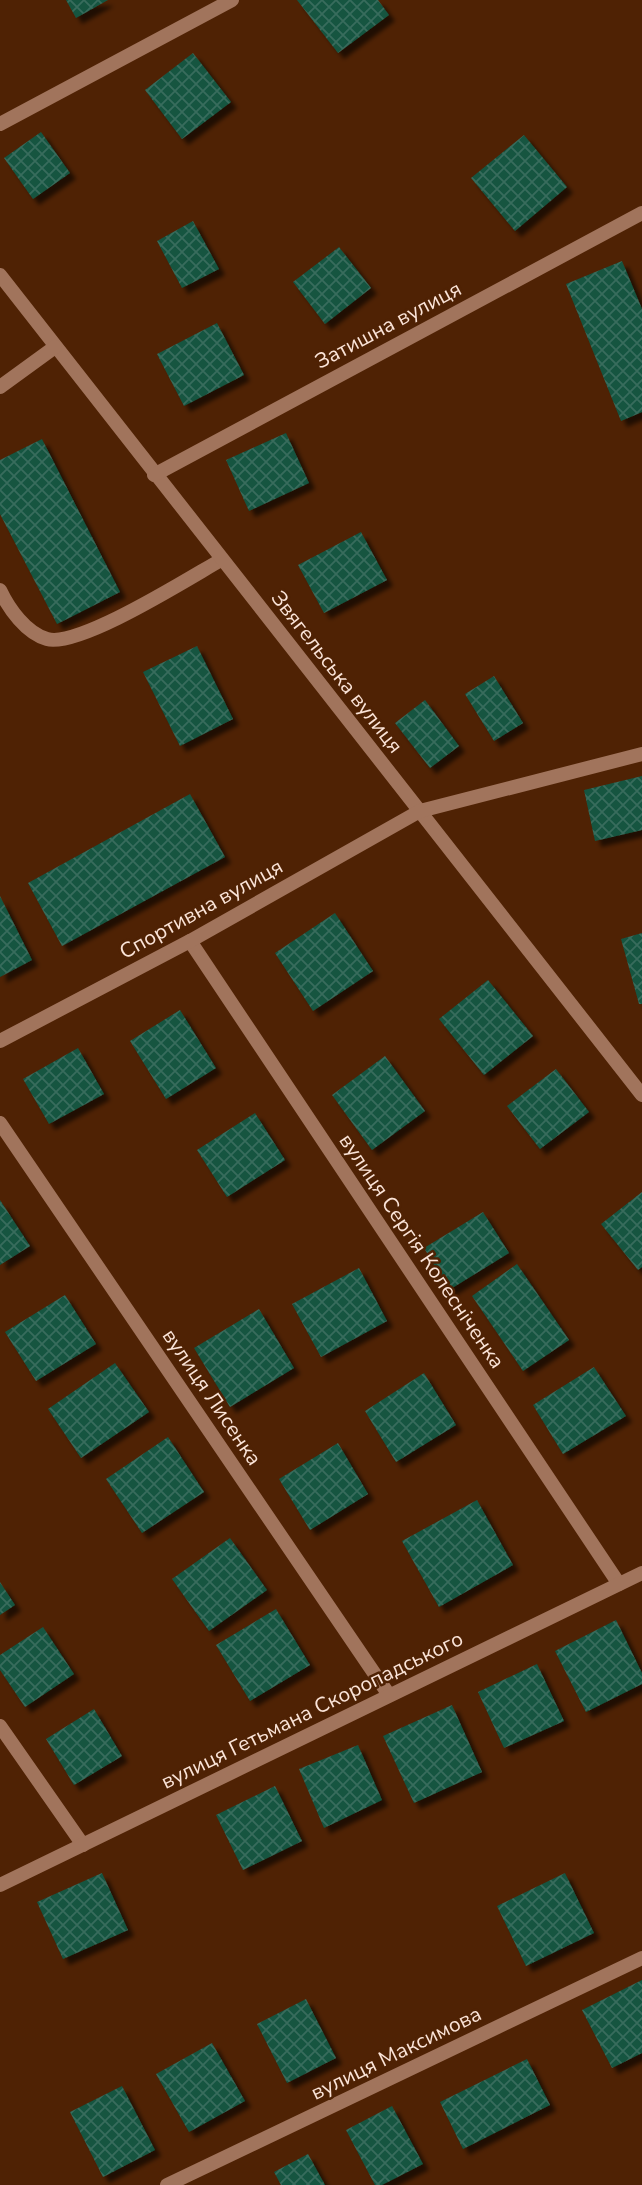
<svg xmlns="http://www.w3.org/2000/svg" width="642" height="2185" font-family="'Nunito Sans',sans-serif">
<defs>
<pattern id="building-cross-hatch" width="8" height="8" patternUnits="userSpaceOnUse" patternTransform="scale(1.75)"><rect width="8" height="8" fill="#155441"/><path d="M0 0l8 8M0 8l8-8" fill="none" stroke="#386c5c"/></pattern>
<filter id="shadow"><feDropShadow dx="6" dy="6" stdDeviation="2" flood-color="#0009"/></filter>
</defs>
<rect width="100%" height="100%" fill="#4f2204"/>
<g fill="url(#building-cross-hatch)" filter="url(#shadow)">
<polygon points="66,0 108,0 76,18"/>
<polygon points="297,0 378,0 389,15 338,53"/>
<polygon points="193,53 231,102 182,139 145,90"/>
<polygon points="41,132 70,173 33,199 4,158"/>
<polygon points="524,135 567,187 515,231 471,178"/>
<polygon points="193,221 219,269 182,288 157,241"/>
<polygon points="339,247 371,288 325,324 293,282"/>
<polygon points="622,261 642,309 642,412 621,421 566,284"/>
<polygon points="217,323 244,375 184,406 157,354"/>
<polygon points="286,433 309,483 249,511 226,460"/>
<polygon points="42,439 120,592 57,624 0,514 0,460"/>
<polygon points="361,532 387,580 324,613 298,565"/>
<polygon points="197,646 233,719 180,746 143,672"/>
<polygon points="494,676 523,723 494,741 465,694"/>
<polygon points="425,700 459,746 430,768 395,723"/>
<polygon points="642,776 642,830 595,841 584,790"/>
<polygon points="190,794 225,857 62,946 28,883"/>
<polygon points="0,896 32,960 0,977"/>
<polygon points="335,913 373,971 313,1011 275,953"/>
<polygon points="642,933 642,1004 639,1004 621,939"/>
<polygon points="488,980 533,1036 484,1075 439,1019"/>
<polygon points="180,1010 216,1068 166,1099 130,1041"/>
<polygon points="78,1048 104,1094 49,1124 23,1079"/>
<polygon points="385,1056 425,1111 372,1150 332,1095"/>
<polygon points="556,1069 589,1112 540,1149 507,1106"/>
<polygon points="255,1113 285,1160 227,1197 197,1150"/>
<polygon points="642,1192 642,1267 638,1270 601,1224"/>
<polygon points="0,1200 30,1246 0,1265"/>
<polygon points="483,1212 509,1253 449,1290 424,1248"/>
<polygon points="517,1264 569,1340 523,1371 472,1296"/>
<polygon points="359,1268 387,1321 321,1357 292,1304"/>
<polygon points="65,1295 96,1344 36,1381 5,1332"/>
<polygon points="259,1309 294,1368 230,1407 194,1348"/>
<polygon points="115,1363 149,1412 81,1458 48,1409"/>
<polygon points="594,1367 626,1416 563,1454 533,1405"/>
<polygon points="424,1373 456,1425 396,1462 365,1411"/>
<polygon points="168,1437 204,1492 142,1533 106,1479"/>
<polygon points="338,1443 368,1494 310,1530 279,1479"/>
<polygon points="477,1500 513,1565 439,1607 402,1541"/>
<polygon points="230,1538 267,1590 209,1631 172,1579"/>
<polygon points="0,1582 15,1605 0,1615"/>
<polygon points="276,1609 310,1665 250,1701 216,1645"/>
<polygon points="616,1620 642,1673 642,1684 586,1712 555,1651"/>
<polygon points="43,1627 74,1674 25,1707 0,1670 0,1655"/>
<polygon points="537,1664 564,1721 504,1748 478,1692"/>
<polygon points="452,1705 482,1772 414,1803 383,1736"/>
<polygon points="94,1709 122,1756 74,1785 46,1739"/>
<polygon points="358,1745 382,1800 324,1828 299,1769"/>
<polygon points="275,1786 302,1841 243,1870 216,1815"/>
<polygon points="102,1873 128,1930 63,1959 37,1902"/>
<polygon points="565,1873 594,1933 526,1966 497,1906"/>
<polygon points="642,1980 642,2053 612,2068 582,2010"/>
<polygon points="306,1999 336,2058 287,2083 257,2024"/>
<polygon points="212,2043 245,2101 189,2132 156,2074"/>
<polygon points="527,2059 550,2105 463,2149 440,2102"/>
<polygon points="122,2086 155,2150 103,2177 70,2112"/>
<polygon points="392,2106 423,2164 382,2185 375,2185 346,2130"/>
<polygon points="308,2154 325,2185 281,2185 274,2172"/>
</g>
<g fill="none" stroke-linecap="round" stroke-linejoin="round">
<path stroke="#a1745c" stroke-width="14" d="M0,590C9,609 26,633 47,639C79,648 189,578 221,560"/>
<g stroke="#a1745c" stroke-width="14">
<polyline points="0,124 232,0"/>
<polyline points="0,275 642,1095"/>
<polyline points="0,387 55,347"/>
<polyline points="154,475 642,213"/>
<polyline points="190,941 619,1584"/>
<polyline points="0,1041 190,941 420,811 642,754"/>
<polyline points="0,1123 389,1695"/>
<polyline points="0,1726 83,1845"/>
<polyline points="0,1885 642,1573"/>
<polyline points="167,2185 642,1958"/>
</g>
</g>
<g text-anchor="middle" stroke-width="5" stroke-linejoin="round" paint-order="stroke">
<g font-size="21" fill="#fbe4d8" stroke="#4f2204">
<text transform="translate(388 325) rotate(-28)" y="7">Затишна вулиця</text>
<text transform="translate(337 672) rotate(52)" y="7">Звягельська вулиця</text>
<text transform="translate(201 909) rotate(-29)" y="7">Спортивна вулиця</text>
<text transform="translate(422 1251) rotate(56)" y="7">вулиця Сергія Колесніченка</text>
<text transform="translate(212 1397) rotate(56)" y="7">вулиця Лисенка</text>
<text transform="translate(312 1710) rotate(-26)" y="7">вулиця Гетьмана Скоропадського</text>
<text transform="translate(396 2053) rotate(-26)" y="7">вулиця Максимова</text>
</g>
</g>
</svg>
